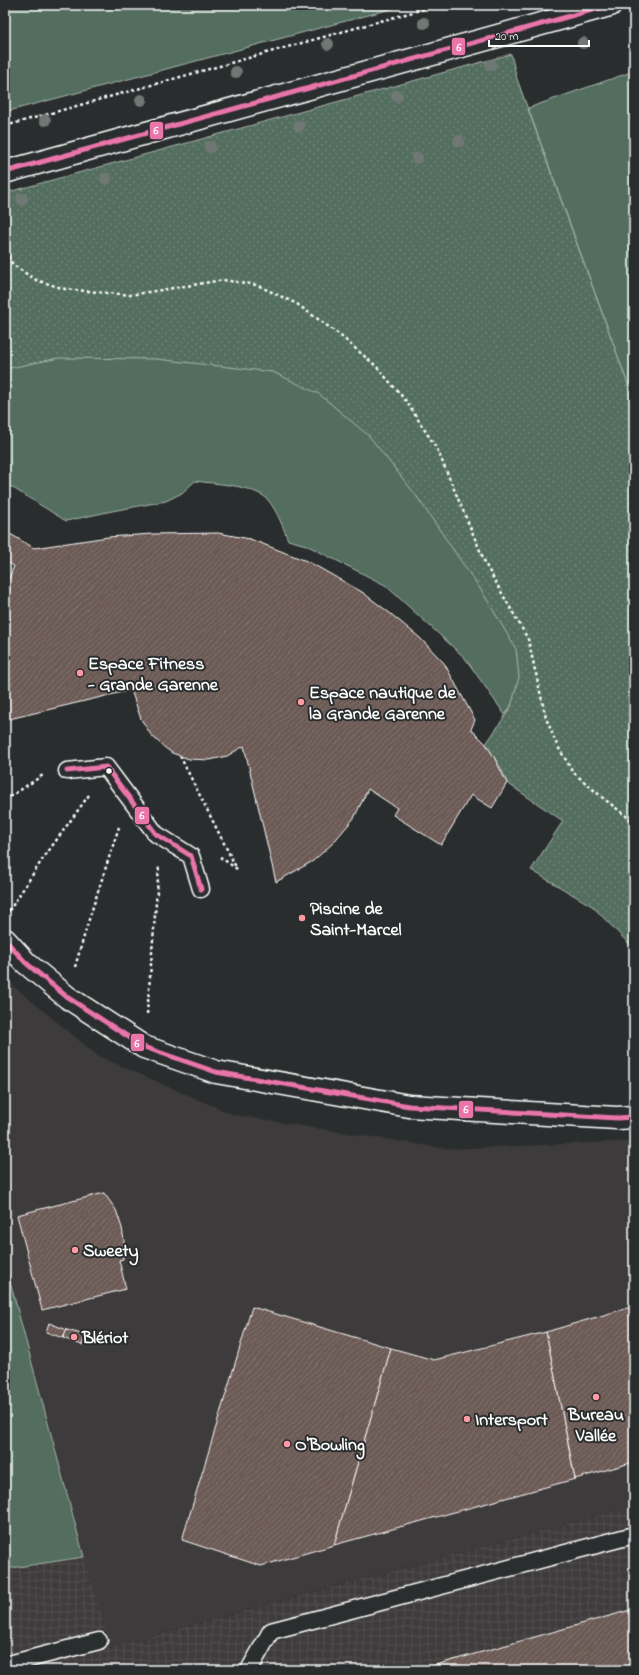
<svg xmlns="http://www.w3.org/2000/svg" width="639" height="1675" font-family="'Indie Flower',sans-serif">
<defs>
<pattern id="industrial-grid" width="8" height="8" patternUnits="userSpaceOnUse"><rect width="8" height="8" fill="#3e3a3a"/><path d="M0 4h8M4 0v8" fill="none" stroke="#514e4e"/></pattern>
<pattern id="park-dots" width="8" height="8" patternUnits="userSpaceOnUse"><rect width="8" height="8" fill="#536e5e"/><path d="M2 2h.1M6 6h.1" fill="none" stroke="#6d8476" stroke-width="1.8" stroke-linecap="round"/></pattern>
<pattern id="building-hatch" width="6" height="6" patternUnits="userSpaceOnUse"><rect width="6" height="6" fill="#6c5a55"/><path d="M-1 1l2-2M0 6l6-6M5 7l2-2" fill="none" stroke="#82736e"/></pattern>
</defs>
<rect width="100%" height="100%" fill="#2a2d2e"/>
<filter id="ink" filterUnits="userSpaceOnUse"><feTurbulence type="fractalNoise" baseFrequency=".025" numOctaves="2"/><feDisplacementMap in="SourceGraphic" scale="8" xChannelSelector="R" yChannelSelector="G"/><feConvolveMatrix kernelMatrix="1 2 1 2 8 2 1 2 1" color-interpolation-filters="sRGB"/></filter>
<g filter="url(#ink)">
<polygon fill="#3e3a3a" points="5,979 98,1056 234,1115 448,1149 634,1141 634,1506 110,1647 84,1557 5,1263"/>
<polygon fill="url(#industrial-grid)" points="634,1506 634,1670 5,1670 5,1569 84,1557 111,1647"/>
<g fill="#536e5e" stroke="#a9b6ae">
<polygon points="5,5 406,5 5,112"/>
<polygon points="634,71 634,401 528,108"/>
<path d="M5,289L333,382L523,638C521,664 521,694 505,715L465,658L385,585L306,545L288,540C283,527 274,502 262,495C242,484 216,484 195,481L182,493L166,501L112,511L66,521L5,483Z"/>
<polygon points="5,1263 84,1557 5,1569"/>
</g>
<polygon fill="url(#park-dots)" stroke="#a9b6ae" points="511,54 517,79 634,401 634,949 592,906 531,870 563,821 507,783 502,770 486,744 511,707 519,677 516,649 483,593 415,494 369,436 319,394 273,372 156,359 59,358 5,369 5,193"/>
<g fill="url(#building-hatch)" stroke="#fff">
<polygon points="5,531 34,548 108,537 152,534 218,533 250,539 309,562 362,592 391,614 420,638 444,663 475,720 471,729 486,744 494,757 507,783 492,808 471,795 441,845 393,815 397,808 368,789 354,818 332,844 313,861 276,882 244,746 227,756 210,760 189,759 172,753 164,747 151,735 141,719 131,690 5,720 5,588 14,566 5,561"/>
<polygon points="104,1193 116,1210 122,1228 124,1241 123,1259 119,1260 126,1289 42,1310 17,1215"/>
<polygon points="634,1306 634,1462 575,1479 546,1332"/>
<polygon points="252,1307 391,1348 334,1545 261,1566 182,1540"/>
<polygon points="49,1323 67,1330 63,1338 46,1332"/>
<polygon points="67,1330 85,1335 82,1345 63,1338"/>
<polygon points="546,1332 575,1479 334,1545 391,1348 434,1360"/>
<polygon points="634,1609 634,1670 418,1670"/>
</g>
<g fill="none" stroke-linecap="round" stroke-linejoin="round">
<defs>
<g id="lane">
<polyline points="67,771 106,767 156,834 191,856 201,889"/>
<polyline points="5,1665 99,1641"/>
<polyline points="249,1670 271,1631 634,1535"/>
</g>
<polyline id="street" points="5,940 26,963 67,997 144,1047 216,1072 409,1106 617,1118 634,1117"/>
<polyline id="secondary" points="5,172 610,5"/>
</defs>
<use href="#lane" stroke="#fff" stroke-width="19"/>
<use href="#street" stroke="#fff" stroke-width="25"/>
<use href="#secondary" stroke="#fff" stroke-width="25"/>
<g stroke="#fff" stroke-width="2.5" stroke-dasharray="3 3" stroke-linecap="butt">
<polyline points="5,126 438,5"/>
<polyline points="5,251 13,265 36,280 65,289 130,295 223,280 257,285 297,304 336,332 376,366 406,401 437,449 487,567 528,639 546,718 557,745 573,772 603,798 634,822"/>
<polyline points="180,756 237,869"/>
<polyline points="5,800 43,775"/>
<polyline points="220,857 237,869"/>
<polyline points="9,911 42,860 89,795"/>
<polyline points="75,967 90,916 119,827"/>
<polyline points="147,1014 159,866"/>
</g>
<use href="#lane" stroke="#2a2d2e" stroke-width="16"/>
<use href="#street" stroke="#2a2d2e" stroke-width="22"/>
<use href="#secondary" stroke="#2a2d2e" stroke-width="22"/>
<defs>
<g id="bus-1">
<polyline points="5,172 610,5"/>
<polyline points="67,771 106,767 156,834 191,856 201,889"/>
<polyline points="5,940 26,963 67,997 144,1047 216,1072 409,1106 617,1118 634,1117"/>
</g>
</defs>
<use href="#bus-1" stroke="#2a2d2e" stroke-width="8"/>
<use href="#bus-1" stroke="#ea75aa" stroke-width="5"/>
</g>
<g fill="#707874">
<circle cx="424" cy="23" r="6"/>
<circle cx="583" cy="43" r="6"/>
<circle cx="328" cy="44" r="6"/>
<circle cx="491" cy="65" r="6"/>
<circle cx="236" cy="72" r="6"/>
<circle cx="397" cy="96" r="6"/>
<circle cx="141" cy="100" r="6"/>
<circle cx="45" cy="120" r="6"/>
<circle cx="299" cy="126" r="6"/>
<circle cx="459" cy="141" r="6"/>
<circle cx="210" cy="147" r="6"/>
<circle cx="417" cy="158" r="6"/>
<circle cx="106" cy="179" r="6"/>
<circle cx="22" cy="199" r="6"/>
</g>
</g>
<g fill="#ff9aa2" stroke="#2a2d2e" stroke-width="1.5">
<circle cx="80" cy="673" r="4"/>
<circle cx="301" cy="702" r="4"/>
<circle cx="302" cy="918" r="4"/>
<circle cx="75" cy="1250" r="4"/>
<circle cx="74" cy="1337" r="4"/>
<circle cx="596" cy="1397" r="4"/>
<circle cx="467" cy="1419" r="4"/>
<circle cx="287" cy="1444" r="4"/>
</g>
<circle fill="#fff" stroke="#2a2d2e" stroke-width="1.5" cx="109" cy="771" r="3.5"/>
<g text-anchor="middle" stroke-width="4" stroke-linejoin="round" paint-order="stroke">
<g font-size="18" font-weight="bold" fill="#fff" stroke="#2a2d2e" text-anchor="start">
<text x="88" y="669">Espace Fitness<tspan x="88" dy="21">- Grande Garenne</tspan></text>
<text x="309" y="698">Espace nautique de<tspan x="309" dy="21">la Grande Garenne</tspan></text>
<text x="310" y="914">Piscine de<tspan x="310" dy="21">Saint-Marcel</tspan></text>
<text x="83" y="1256">Sweety</text>
<text x="82" y="1343">Blériot</text>
<text x="596" y="1420" text-anchor="middle">Bureau<tspan x="596" dy="21">Vallée</tspan></text>
<text x="475" y="1425">Intersport</text>
<text x="295" y="1450">O'Bowling</text>
</g>
</g>
<g stroke="#2a2d2e" stroke-width="1.5">
<rect x="451" y="37" width="15" height="19" rx="4" fill="#ea75aa"/>
<rect x="149" y="121" width="15" height="19" rx="4" fill="#ea75aa"/>
<rect x="134" y="806" width="16" height="19" rx="4" fill="#ea75aa"/>
<rect x="130" y="1033" width="15" height="19" rx="4" fill="#ea75aa"/>
<rect x="458" y="1100" width="16" height="19" rx="4" fill="#ea75aa"/>
</g>
<g font-size="11" text-anchor="middle" font-weight="bold" fill="#fff">
<text x="459" y="51">6</text>
<text x="156" y="134">6</text>
<text x="142" y="819">6</text>
<text x="137" y="1047">6</text>
<text x="466" y="1113">6</text>
</g>
<rect width="639" height="1675" fill="none" stroke="#2a2d2e" stroke-width="20"/>
<rect x="10" y="10" width="619" height="1655" fill="none" stroke="#fff" stroke-width="1.5" filter="url(#ink)"/>
<path d="M489 40v6h100v-6" fill="none" stroke="#ffffff" stroke-width="2"/>
<text x="495" y="40" font-size="12" fill="#ffffff" stroke="#2a2d2e" stroke-width="3" paint-order="stroke">20 m</text>
</svg>
